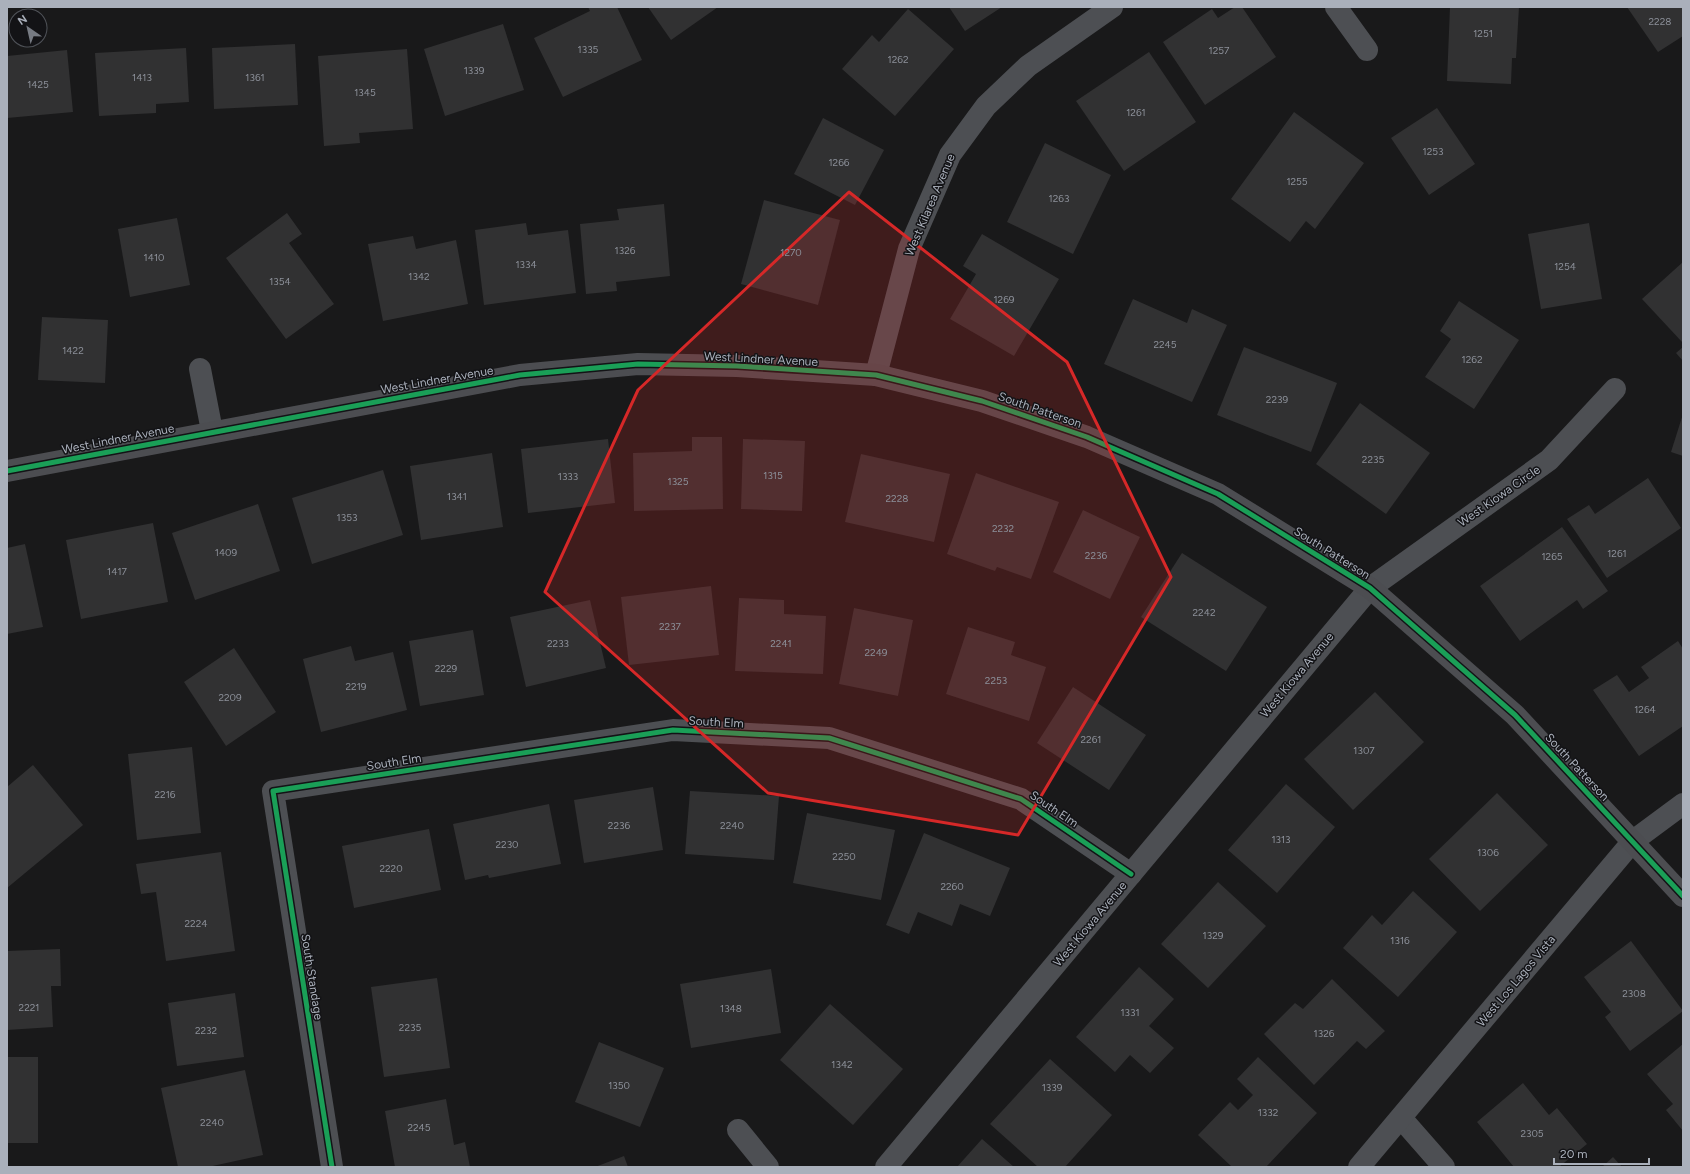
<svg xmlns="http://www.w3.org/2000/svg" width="1690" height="1174" font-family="Figtree,sans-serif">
<rect width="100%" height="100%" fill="#19191a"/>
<g fill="#313132">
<polygon points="588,7 617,7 642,60 563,97 534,38 590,11"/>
<polygon points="648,7 718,7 671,40"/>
<polygon points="949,7 1002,7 965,31"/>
<polygon points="1235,7 1242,7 1276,57 1205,105 1163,42 1212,9 1218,18"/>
<polygon points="1450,7 1519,7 1516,58 1512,58 1511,84 1447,81"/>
<polygon points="1627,7 1683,7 1683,36 1658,52"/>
<polygon points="908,9 954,49 895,116 842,69 872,35 879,42"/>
<polygon points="503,24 524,90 445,116 424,49"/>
<polygon points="295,44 298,105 214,109 212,48"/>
<polygon points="186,48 189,102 156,104 156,113 99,116 95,53"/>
<polygon points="407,49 413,129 359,133 360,143 324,146 318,56"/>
<polygon points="67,50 73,112 7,118 7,56"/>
<polygon points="1149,52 1196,122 1124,171 1076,101"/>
<polygon points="1437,108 1475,164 1429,195 1391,138"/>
<polygon points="1294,112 1364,163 1315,229 1306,221 1290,242 1231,199"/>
<polygon points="823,118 884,150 855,205 794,174"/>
<polygon points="1045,143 1111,175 1073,254 1007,222"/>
<polygon points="764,200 840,220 818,305 741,284"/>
<polygon points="664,204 670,276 616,282 617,291 586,294 580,224 619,220 617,209"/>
<polygon points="287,213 302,234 289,243 334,304 286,339 226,258"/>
<polygon points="177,218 190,285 130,297 118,229"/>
<polygon points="526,223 528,235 568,230 576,293 484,305 475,230"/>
<polygon points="1589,223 1602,299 1541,309 1528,234"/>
<polygon points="982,234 1059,279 1014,356 950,319 976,274 963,266"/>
<polygon points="413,236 416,249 456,240 468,304 383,321 368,244"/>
<polygon points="1683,262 1683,343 1642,299"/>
<polygon points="1133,299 1187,323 1192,309 1227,325 1192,402 1104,364"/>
<polygon points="1459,301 1519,340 1474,409 1425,377 1451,339 1440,331"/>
<polygon points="42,317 108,320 105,383 38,380"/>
<polygon points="1244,347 1337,383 1311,452 1217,415"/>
<polygon points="1683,347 1683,361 1676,353"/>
<polygon points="1360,403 1430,453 1386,514 1316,464"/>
<polygon points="1683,414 1683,456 1671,452"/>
<polygon points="692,437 722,437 723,509 634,511 633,453 692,451"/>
<polygon points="608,439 615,503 528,513 521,449"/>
<polygon points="743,439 805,441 802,511 741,509"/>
<polygon points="492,453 503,527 421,540 410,466"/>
<polygon points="861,454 950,474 934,542 845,522"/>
<polygon points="383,470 403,535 312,564 292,498"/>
<polygon points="976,473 1059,502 1031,579 997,567 995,571 947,554"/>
<polygon points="1648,478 1681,528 1607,578 1567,519 1589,505 1595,514"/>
<polygon points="258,504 280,571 195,600 172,533"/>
<polygon points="1083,510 1140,537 1110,599 1053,572"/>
<polygon points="153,523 168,602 81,619 66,540"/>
<polygon points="1562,527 1608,591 1583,609 1577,600 1520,641 1480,586"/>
<polygon points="25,544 43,627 7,634 7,548"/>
<polygon points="1182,553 1267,607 1226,671 1141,617"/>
<polygon points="711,586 719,655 629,665 621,597"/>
<polygon points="739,598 784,600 784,614 826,616 823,674 735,671"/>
<polygon points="590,600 606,668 526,687 510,617"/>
<polygon points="854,608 913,620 898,696 839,684"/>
<polygon points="968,627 1015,642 1011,655 1046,667 1029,721 946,694"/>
<polygon points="473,630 484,695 420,706 409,641"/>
<polygon points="1678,641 1683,649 1683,726 1639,756 1593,690 1617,675 1629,692 1649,678 1641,667"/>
<polygon points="351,646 355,661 393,652 407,710 321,732 303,659"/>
<polygon points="234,648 276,712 226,746 184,682"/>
<polygon points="1073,687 1146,735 1109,790 1037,743"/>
<polygon points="1375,692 1424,742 1353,810 1304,759"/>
<polygon points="192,747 201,833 137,840 128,754"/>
<polygon points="33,765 83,825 7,888 7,787"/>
<polygon points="1286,784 1335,827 1277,893 1228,850"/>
<polygon points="653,787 663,850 584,863 574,800"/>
<polygon points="690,791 779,796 774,860 685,854"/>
<polygon points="1497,793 1548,845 1480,911 1429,859"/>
<polygon points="549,804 561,864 489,878 488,875 465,880 453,824"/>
<polygon points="807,813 895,830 881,900 793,883"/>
<polygon points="429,829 441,890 354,908 342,846"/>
<polygon points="924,833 1010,868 990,916 960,904 952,926 918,912 909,934 886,925"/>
<polygon points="221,852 235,951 166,961 156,892 141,894 136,864"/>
<polygon points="1218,882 1266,926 1208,988 1161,944"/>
<polygon points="1413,891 1457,932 1398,997 1343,948 1372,915 1382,925"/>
<polygon points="1631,941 1683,1011 1630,1051 1605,1017 1611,1012 1584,977"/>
<polygon points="60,949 61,986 51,986 53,1027 7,1030 7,951"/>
<polygon points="1139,967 1174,999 1149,1026 1174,1048 1150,1073 1130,1055 1115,1072 1076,1037"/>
<polygon points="771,969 781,1033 691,1048 680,984"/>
<polygon points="437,978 450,1068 384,1077 371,987"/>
<polygon points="1332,979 1385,1031 1366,1049 1357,1041 1314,1085 1264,1034 1295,1003 1303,1009"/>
<polygon points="235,993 244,1057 177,1066 168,1003"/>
<polygon points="830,1004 903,1069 853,1125 780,1060"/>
<polygon points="599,1042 664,1068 640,1127 575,1102"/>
<polygon points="1683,1044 1683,1131 1666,1110 1673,1104 1647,1074"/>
<rect x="7" y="1057" width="31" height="86"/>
<polygon points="1258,1057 1317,1113 1266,1167 1232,1167 1198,1135 1230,1102 1238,1110 1253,1095 1237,1079"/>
<polygon points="1050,1059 1112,1115 1065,1167 1038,1167 990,1124"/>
<polygon points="245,1070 263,1155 208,1167 178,1167 161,1088"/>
<polygon points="1523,1083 1549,1115 1557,1108 1587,1144 1559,1167 1514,1167 1477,1122"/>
<polygon points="446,1099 454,1145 465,1142 470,1167 395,1167 385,1111"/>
<polygon points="982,1139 1014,1167 957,1167"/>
<polygon points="624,1156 628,1167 595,1167"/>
<polygon points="1613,1157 1622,1167 1602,1167"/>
</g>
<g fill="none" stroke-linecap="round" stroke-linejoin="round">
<g stroke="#4d4f53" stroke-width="22">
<polyline points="1336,7 1367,50"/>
<polyline points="200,369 212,431"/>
<polyline points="876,375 909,249 950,155 986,106 1028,66 1112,7"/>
<polyline points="1401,1118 1444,1167"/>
<polyline points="738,1130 768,1167"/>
<polyline points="332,1167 273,791 673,730 829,738 1021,799 1131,874"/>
<polyline points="886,1167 1370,588 1549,460 1615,389"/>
<polyline points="1359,1167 1633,841 1683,804"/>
</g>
<polyline stroke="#4c4d51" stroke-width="22" points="7,471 520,375 638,364 737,366 876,375 982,401 1087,437 1218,494 1370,588 1515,715 1683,896"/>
<defs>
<g id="cycleway">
<polyline points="7,471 520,375 638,364 737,366 876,375 982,401 1087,437 1218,494 1370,588 1515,715 1683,896"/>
<polyline points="332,1167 273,791 673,730 829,738 1021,799 1131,874"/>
</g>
</defs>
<use href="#cycleway" stroke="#131316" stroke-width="8"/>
<use href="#cycleway" stroke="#1a9f57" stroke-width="5"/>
</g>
<path fill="#d62828" fill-opacity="0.2" stroke="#d62828" stroke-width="3" stroke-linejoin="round" d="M849,192L1067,362L1171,577L1018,835L768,793L545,592L638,390Z"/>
<g text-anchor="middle" stroke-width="3" stroke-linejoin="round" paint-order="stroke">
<g font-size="10" fill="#8c9099">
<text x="1660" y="25">2228</text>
<text x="1483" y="37">1251</text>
<text x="588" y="53">1335</text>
<text x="1219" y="54">1257</text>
<text x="898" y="63">1262</text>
<text x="474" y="74">1339</text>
<text x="142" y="81">1413</text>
<text x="255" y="81">1361</text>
<text x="38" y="88">1425</text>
<text x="365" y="96">1345</text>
<text x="1136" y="116">1261</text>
<text x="1433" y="155">1253</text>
<text x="839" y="166">1266</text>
<text x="1297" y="185">1255</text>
<text x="1059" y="202">1263</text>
<text x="625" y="254">1326</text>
<text x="791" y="256">1270</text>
<text x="154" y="261">1410</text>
<text x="526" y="268">1334</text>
<text x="1565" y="270">1254</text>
<text x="419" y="280">1342</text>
<text x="280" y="285">1354</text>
<text x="1004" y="303">1269</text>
<text x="1165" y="348">2245</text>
<text x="73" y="354">1422</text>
<text x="1472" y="363">1262</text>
<text x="1277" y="403">2239</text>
<text x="1373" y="463">2235</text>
<text x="773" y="479">1315</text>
<text x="568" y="480">1333</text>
<text x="678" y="485">1325</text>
<text x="457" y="500">1341</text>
<text x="897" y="502">2228</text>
<text x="347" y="521">1353</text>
<text x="1003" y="532">2232</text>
<text x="226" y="556">1409</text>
<text x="1617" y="557">1261</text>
<text x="1096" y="559">2236</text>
<text x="1552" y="560">1265</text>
<text x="117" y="575">1417</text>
<text x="1204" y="616">2242</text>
<text x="670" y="630">2237</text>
<text x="558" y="647">2233</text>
<text x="781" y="647">2241</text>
<text x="876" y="656">2249</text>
<text x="446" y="672">2229</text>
<text x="996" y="684">2253</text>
<text x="356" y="690">2219</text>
<text x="230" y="701">2209</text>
<text x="1645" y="713">1264</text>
<text x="1091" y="743">2261</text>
<text x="1364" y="754">1307</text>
<text x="165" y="798">2216</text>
<text x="619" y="829">2236</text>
<text x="732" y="829">2240</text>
<text x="1281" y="843">1313</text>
<text x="507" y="848">2230</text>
<text x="1488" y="856">1306</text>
<text x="844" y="860">2250</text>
<text x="391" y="872">2220</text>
<text x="952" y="890">2260</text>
<text x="196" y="927">2224</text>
<text x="1213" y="939">1329</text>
<text x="1400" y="944">1316</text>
<text x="1634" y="997">2308</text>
<text x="29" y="1011">2221</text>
<text x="731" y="1012">1348</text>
<text x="1130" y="1016">1331</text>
<text x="410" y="1031">2235</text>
<text x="206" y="1034">2232</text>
<text x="1324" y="1037">1326</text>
<text x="842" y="1068">1342</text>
<text x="619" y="1089">1350</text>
<text x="1052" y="1091">1339</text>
<text x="1268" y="1116">1332</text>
<text x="212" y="1126">2240</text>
<text x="419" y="1131">2245</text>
<text x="1532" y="1137">2305</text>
</g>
<g font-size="12" fill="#aab0bb" stroke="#131316">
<text transform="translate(930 205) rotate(-67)" y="4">West Kilarea Avenue</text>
<text transform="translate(761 359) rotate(3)" y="4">West Lindner Avenue</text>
<text transform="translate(437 380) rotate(-10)" y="4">West Lindner Avenue</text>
<text transform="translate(1040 410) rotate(19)" y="4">South Patterson</text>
<text transform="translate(118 439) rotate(-11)" y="4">West Lindner Avenue</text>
<text transform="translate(1499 496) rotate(-35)" y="4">West Kiowa Circle</text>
<text transform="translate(1332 553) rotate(32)" y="4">South Patterson</text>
<text transform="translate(1297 675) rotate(-50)" y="4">West Kiowa Avenue</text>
<text transform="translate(716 722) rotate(3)" y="4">South Elm</text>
<text transform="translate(394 762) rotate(-9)" y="4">South Elm</text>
<text transform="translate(1577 767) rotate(47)" y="4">South Patterson</text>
<text transform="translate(1054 809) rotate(34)" y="4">South Elm</text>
<text transform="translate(1090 924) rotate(-50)" y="4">West Kiowa Avenue</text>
<text transform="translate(312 977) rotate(81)" y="4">South Standage</text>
<text transform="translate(1516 981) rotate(-50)" y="4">West Los Lagos Vista</text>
</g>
</g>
<rect width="1690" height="1174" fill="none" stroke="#aab0bb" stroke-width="16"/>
<g transform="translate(28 28) rotate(326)"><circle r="19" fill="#131316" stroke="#4f5258"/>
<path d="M0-3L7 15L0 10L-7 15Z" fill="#777b83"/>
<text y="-6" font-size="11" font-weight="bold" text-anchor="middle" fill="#aab0bb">N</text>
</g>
<path d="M1554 1158v6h95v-6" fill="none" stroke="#aab0bb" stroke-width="2"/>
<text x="1560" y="1158" font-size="12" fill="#aab0bb" stroke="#131316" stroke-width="3" paint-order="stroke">20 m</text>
</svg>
